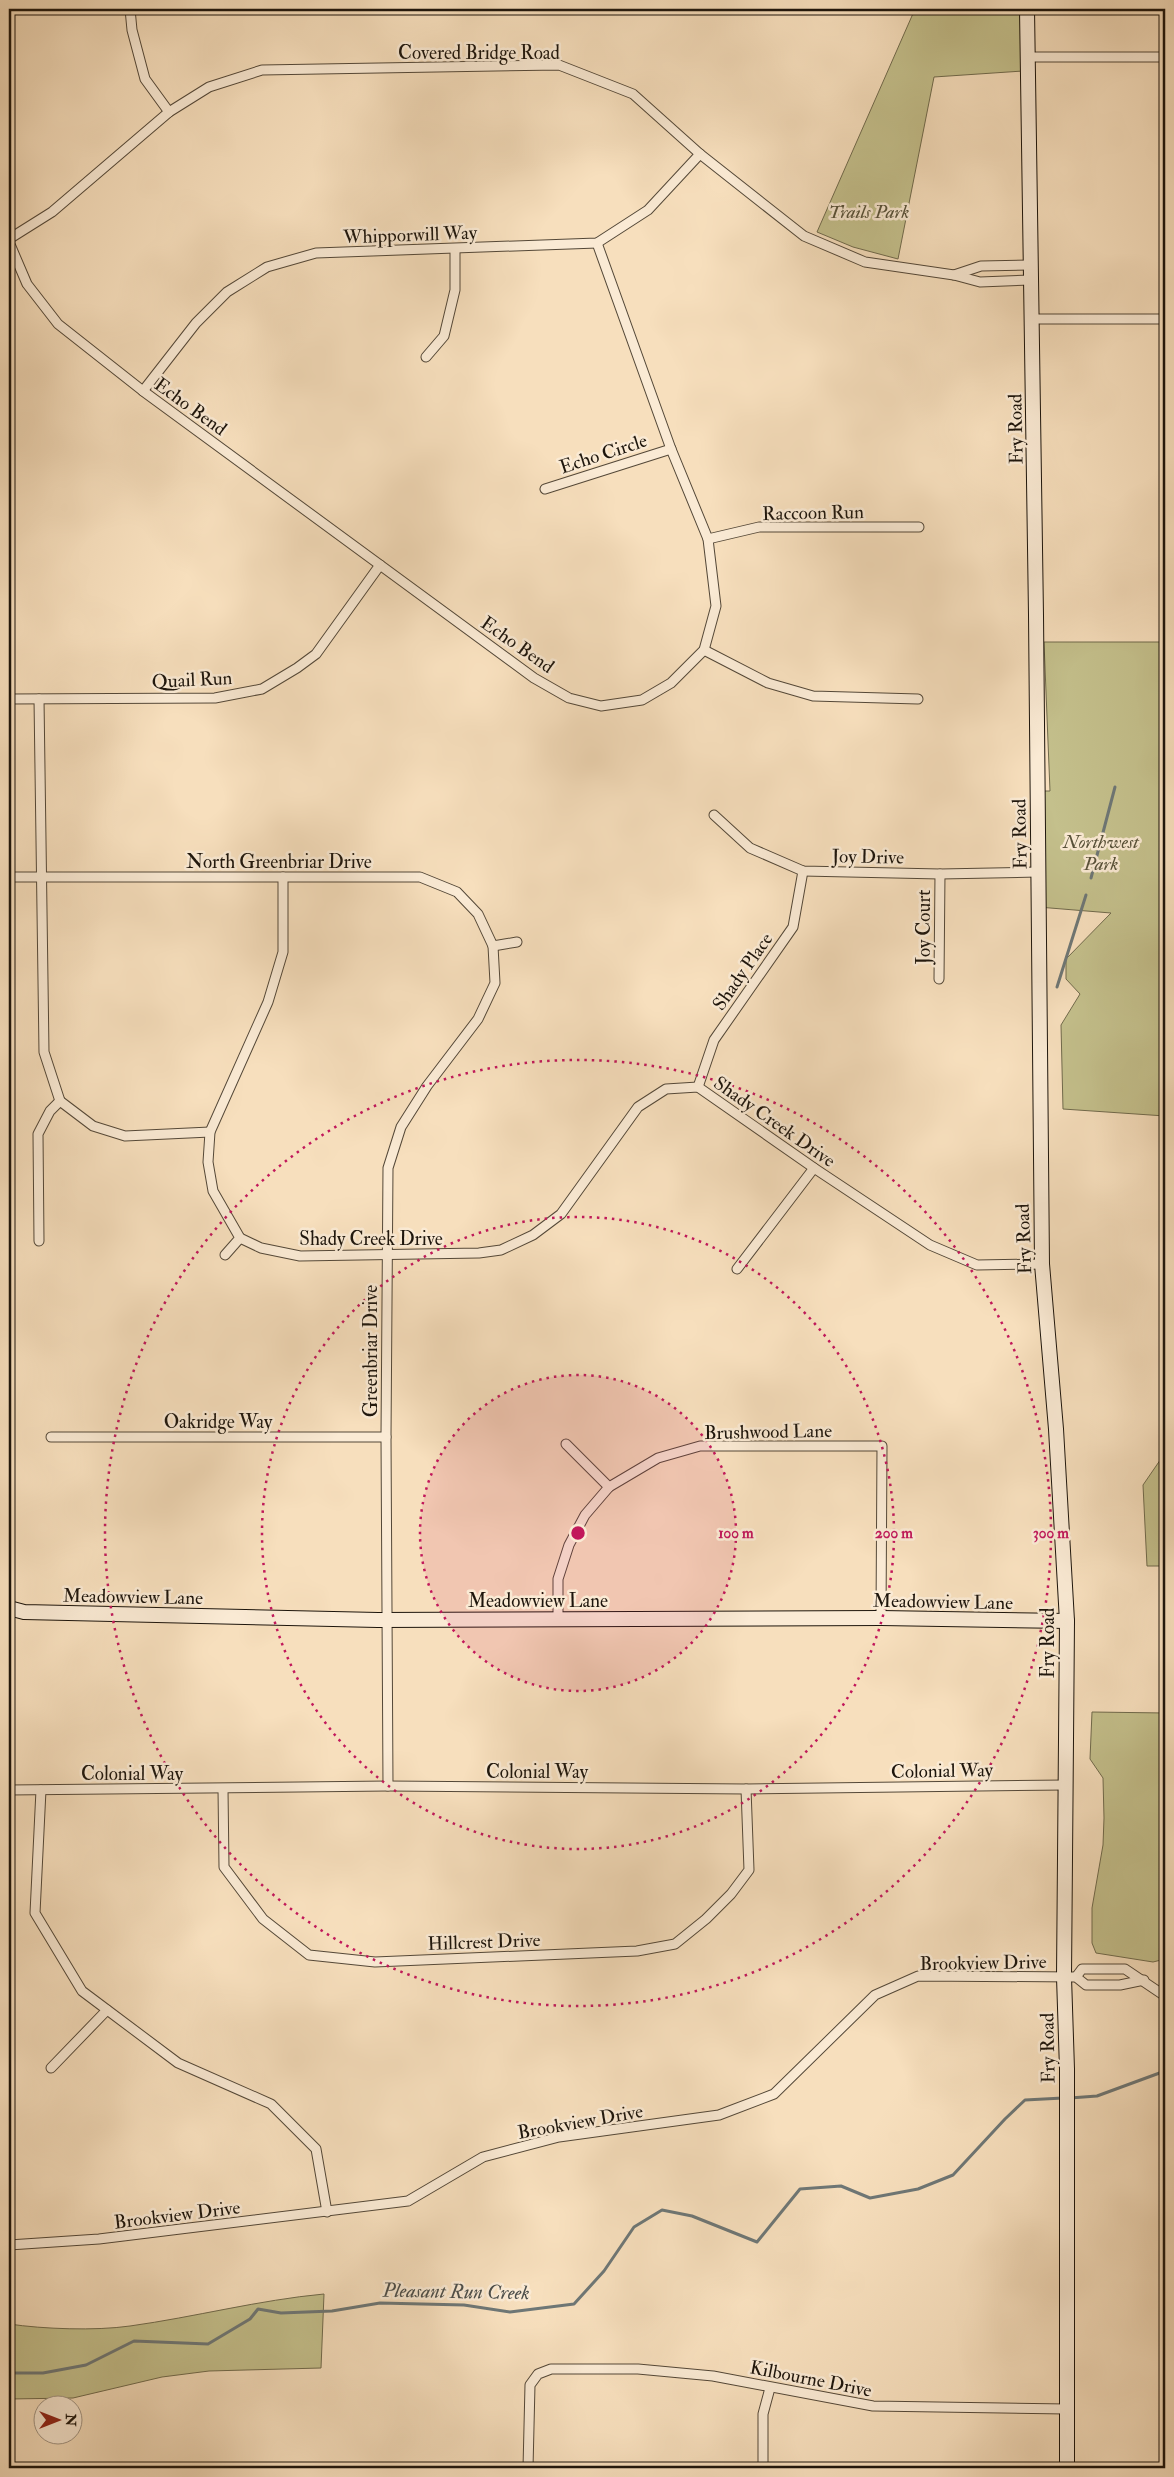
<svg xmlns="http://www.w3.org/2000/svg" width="1174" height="2477" font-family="'IM FELL Double Pica',serif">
<rect width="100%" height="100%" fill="#f7dfbd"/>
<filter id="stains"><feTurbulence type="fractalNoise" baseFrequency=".004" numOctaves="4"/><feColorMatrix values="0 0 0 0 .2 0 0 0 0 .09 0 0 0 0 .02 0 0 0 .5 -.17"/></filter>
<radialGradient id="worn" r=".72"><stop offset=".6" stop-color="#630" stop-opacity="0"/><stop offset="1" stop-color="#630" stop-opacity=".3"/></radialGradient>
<g fill="#c4c08c" stroke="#706a4c">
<polygon points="915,9 1023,9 1023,71 934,77 898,259 853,247 817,232"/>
<polygon points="1044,642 1165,642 1165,1116 1063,1109 1061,1025 1080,994 1066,979 1066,959 1111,913 1038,907 1037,791 1050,791"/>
<polygon points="1165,1453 1165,1566 1147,1566 1143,1485"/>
<polygon points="1092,1712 1165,1713 1165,1959 1153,1962 1096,1953 1092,1943 1092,1908 1103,1845 1104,1818 1103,1778 1090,1759"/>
<path d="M324,2294L321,2368L209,2371L162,2377L73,2398L9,2399V2324C43,2329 95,2331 130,2326C195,2317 259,2300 324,2294Z"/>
</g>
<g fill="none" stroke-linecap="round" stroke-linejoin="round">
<g stroke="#6e7776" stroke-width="3">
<polyline points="1091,878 1115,787"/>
<polyline points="1057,987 1086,895"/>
<polyline points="1070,2098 1097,2096 1165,2071"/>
<polyline points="9,2373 43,2373 86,2365 134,2341 208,2344 250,2319 258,2309 281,2313 332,2311 380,2303 464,2305 510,2312 574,2304 604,2271 634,2227 662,2210 692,2216 757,2242 800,2189 841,2186 870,2198 918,2189 953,2175 1005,2119 1025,2100 1063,2098"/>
</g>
<defs>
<g id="street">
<polyline points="130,9 132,30 145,79 169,112"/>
<polyline points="1028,57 1165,57"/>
<polyline points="9,239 52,212 169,112 209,87 262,70 559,65 633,94 700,154 804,236 865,262 954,275 980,282 1030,280"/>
<polyline points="9,242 27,284 58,324 143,391 534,678 569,698 601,706 642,700 671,683 704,650 716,606 708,539 671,449 597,243"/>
<polyline points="954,275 981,266 1030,265"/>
<polyline points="1032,319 1165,319"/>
<polyline points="426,357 444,336 455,290 455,249"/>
<polyline points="143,391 196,323 227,292 267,267 316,253 597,243 648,210 700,154"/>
<polyline points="545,489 671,449"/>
<polyline points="708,539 759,527 919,527"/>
<polyline points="704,650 768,683 813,696 918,699"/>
<polyline points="9,699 215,698 262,689 297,668 316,654 380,565"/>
<polyline points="39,699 44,1052 60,1101"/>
<polyline points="714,815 750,848 803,871 940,874 1038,872"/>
<polyline points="9,877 420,877 457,892 478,914 493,946 517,942"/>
<polyline points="939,979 940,874"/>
<polyline points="698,1087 714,1040 793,927 803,871"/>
<polyline points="60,1101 93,1126 125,1136 210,1132"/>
<polyline points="240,1238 261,1248 300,1256 479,1253 501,1250 533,1235 561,1214 638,1107 666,1089 698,1087 814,1168 930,1245 977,1265 1042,1264"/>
<polyline points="39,1241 38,1134 50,1111 60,1101"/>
<polyline points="225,1255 240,1238 213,1191 208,1162 210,1132 268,1002 283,952 283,877"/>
<polyline points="737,1269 814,1168"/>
<polyline points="51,1437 386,1437"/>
<polyline points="566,1444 609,1487"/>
<polyline points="558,1619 558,1579 569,1545 585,1515 609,1487 658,1458 700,1446 882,1446 881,1618"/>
<polyline points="388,1786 386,1437 388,1168 401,1127 427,1086 478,1019 495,983 493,946"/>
<polyline points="223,1789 224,1867 263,1919 309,1955 375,1962 637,1951 675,1944 706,1919 731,1894 749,1870 746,1789"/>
<polyline points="9,1790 388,1786 746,1789 1065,1785"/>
<polyline points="41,1790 35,1913 82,1991 178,2063 271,2104 316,2149 327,2212"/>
<polyline points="1076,1977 1082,1969 1125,1969 1165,1996"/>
<polyline points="51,2068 107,2010"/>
<polyline points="9,2245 99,2239 408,2201 483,2157 559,2137 719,2115 774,2094 875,1995 918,1976 1076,1977 1086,1985 1120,1985 1144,1980"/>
<polyline points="528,2468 530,2385 538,2374 551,2369 638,2369 713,2376 873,2406 1066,2409"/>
<polyline points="763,2468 763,2414 770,2388"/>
</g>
<g id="secondary">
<polyline points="1027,9 1036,615 1042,1264 1056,1429 1067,1621 1064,1977 1067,2069 1067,2468"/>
<polyline points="9,1608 24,1612 378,1620 881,1618 1067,1621"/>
</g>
</defs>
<use href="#street" stroke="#544838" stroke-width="11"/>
<use href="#secondary" stroke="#1d150c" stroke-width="16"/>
<use href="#street" stroke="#faead4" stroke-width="9"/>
<use href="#secondary" stroke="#faead4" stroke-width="14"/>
</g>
<circle cx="578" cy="1533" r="158" fill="#c2185b" fill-opacity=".12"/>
<g fill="none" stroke="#c2185b" stroke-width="2.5" stroke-dasharray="2.5 5">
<circle cx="578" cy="1533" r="158"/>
<circle cx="578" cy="1533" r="316"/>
<circle cx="578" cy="1533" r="473"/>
</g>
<g text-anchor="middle" stroke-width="5" stroke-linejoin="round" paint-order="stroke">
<g font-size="19" fill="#1d150c" stroke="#faead4">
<text x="479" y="59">Covered Bridge Road</text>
<text transform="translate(410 234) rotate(-2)" y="7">Whipporwill Way</text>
<text transform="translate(191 406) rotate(36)" y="7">Echo Bend</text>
<text transform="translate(1015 429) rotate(-91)" y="7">Fry Road</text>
<text transform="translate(603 453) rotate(-18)" y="7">Echo Circle</text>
<text transform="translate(813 512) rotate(-1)" y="7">Raccoon Run</text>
<text transform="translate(518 644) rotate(35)" y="7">Echo Bend</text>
<text transform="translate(192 679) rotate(-3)" y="7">Quail Run</text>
<text transform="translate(1019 834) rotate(-91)" y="7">Fry Road</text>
<text transform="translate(868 856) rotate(1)" y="7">Joy Drive</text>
<text x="279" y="868">North Greenbriar Drive</text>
<text transform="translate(923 927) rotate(-90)" y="7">Joy Court</text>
<text transform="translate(742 971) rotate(-55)" y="7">Shady Place</text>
<text transform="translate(775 1121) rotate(35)" y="7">Shady Creek Drive</text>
<text x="371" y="1245">Shady Creek Drive</text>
<text transform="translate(1023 1239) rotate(-92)" y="7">Fry Road</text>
<text transform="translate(370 1351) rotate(-90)" y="7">Greenbriar Drive</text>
<text x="218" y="1428">Oakridge Way</text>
<text transform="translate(768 1431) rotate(-1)" y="7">Brushwood Lane</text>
<text transform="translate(133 1596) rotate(1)" y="7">Meadowview Lane</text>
<text x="538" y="1607">Meadowview Lane</text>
<text transform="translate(943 1601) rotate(1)" y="7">Meadowview Lane</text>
<text transform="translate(1047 1643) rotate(-90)" y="7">Fry Road</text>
<text transform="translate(942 1770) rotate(-1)" y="7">Colonial Way</text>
<text x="537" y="1778">Colonial Way</text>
<text x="132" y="1780">Colonial Way</text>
<text transform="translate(484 1941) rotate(-2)" y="7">Hillcrest Drive</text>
<text transform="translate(983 1962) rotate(-1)" y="7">Brookview Drive</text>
<text transform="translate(1047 2048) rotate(-91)" y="7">Fry Road</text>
<text transform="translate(580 2121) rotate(-10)" y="7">Brookview Drive</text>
<text transform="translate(177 2214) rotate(-7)" y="7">Brookview Drive</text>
<text transform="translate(811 2378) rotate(11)" y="7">Kilbourne Drive</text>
</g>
<g font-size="19" font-style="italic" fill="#575139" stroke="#faead4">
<text x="869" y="218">Trails Park</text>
<text x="1101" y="848">Northwest<tspan x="1101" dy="22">Park</tspan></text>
</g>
<g font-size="20" font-style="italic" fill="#4c4e4a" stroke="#faead4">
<text transform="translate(456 2291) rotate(1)" y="7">Pleasant Run Creek</text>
</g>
</g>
<circle cx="578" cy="1533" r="8" fill="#c2185b" stroke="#faead4" stroke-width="2.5"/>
<g font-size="15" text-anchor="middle" font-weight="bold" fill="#c2185b" stroke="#faead4" stroke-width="5" stroke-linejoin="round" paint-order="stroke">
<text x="736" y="1538">100 m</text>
<text x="894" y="1538">200 m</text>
<text x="1051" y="1538">300 m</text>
</g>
<rect width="1174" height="2477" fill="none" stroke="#f7dfbd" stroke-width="30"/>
<rect x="10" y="10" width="1154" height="2457" fill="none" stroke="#1d150c" stroke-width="2.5"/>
<rect x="15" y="15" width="1144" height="2447" fill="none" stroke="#1d150c"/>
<g transform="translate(58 2420) rotate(90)"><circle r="24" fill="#faead4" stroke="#a29584"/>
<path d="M0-4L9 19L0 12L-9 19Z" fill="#8f2418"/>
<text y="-8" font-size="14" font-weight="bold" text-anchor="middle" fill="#1d150c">N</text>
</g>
<rect width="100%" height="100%" filter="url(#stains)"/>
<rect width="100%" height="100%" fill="url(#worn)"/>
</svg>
